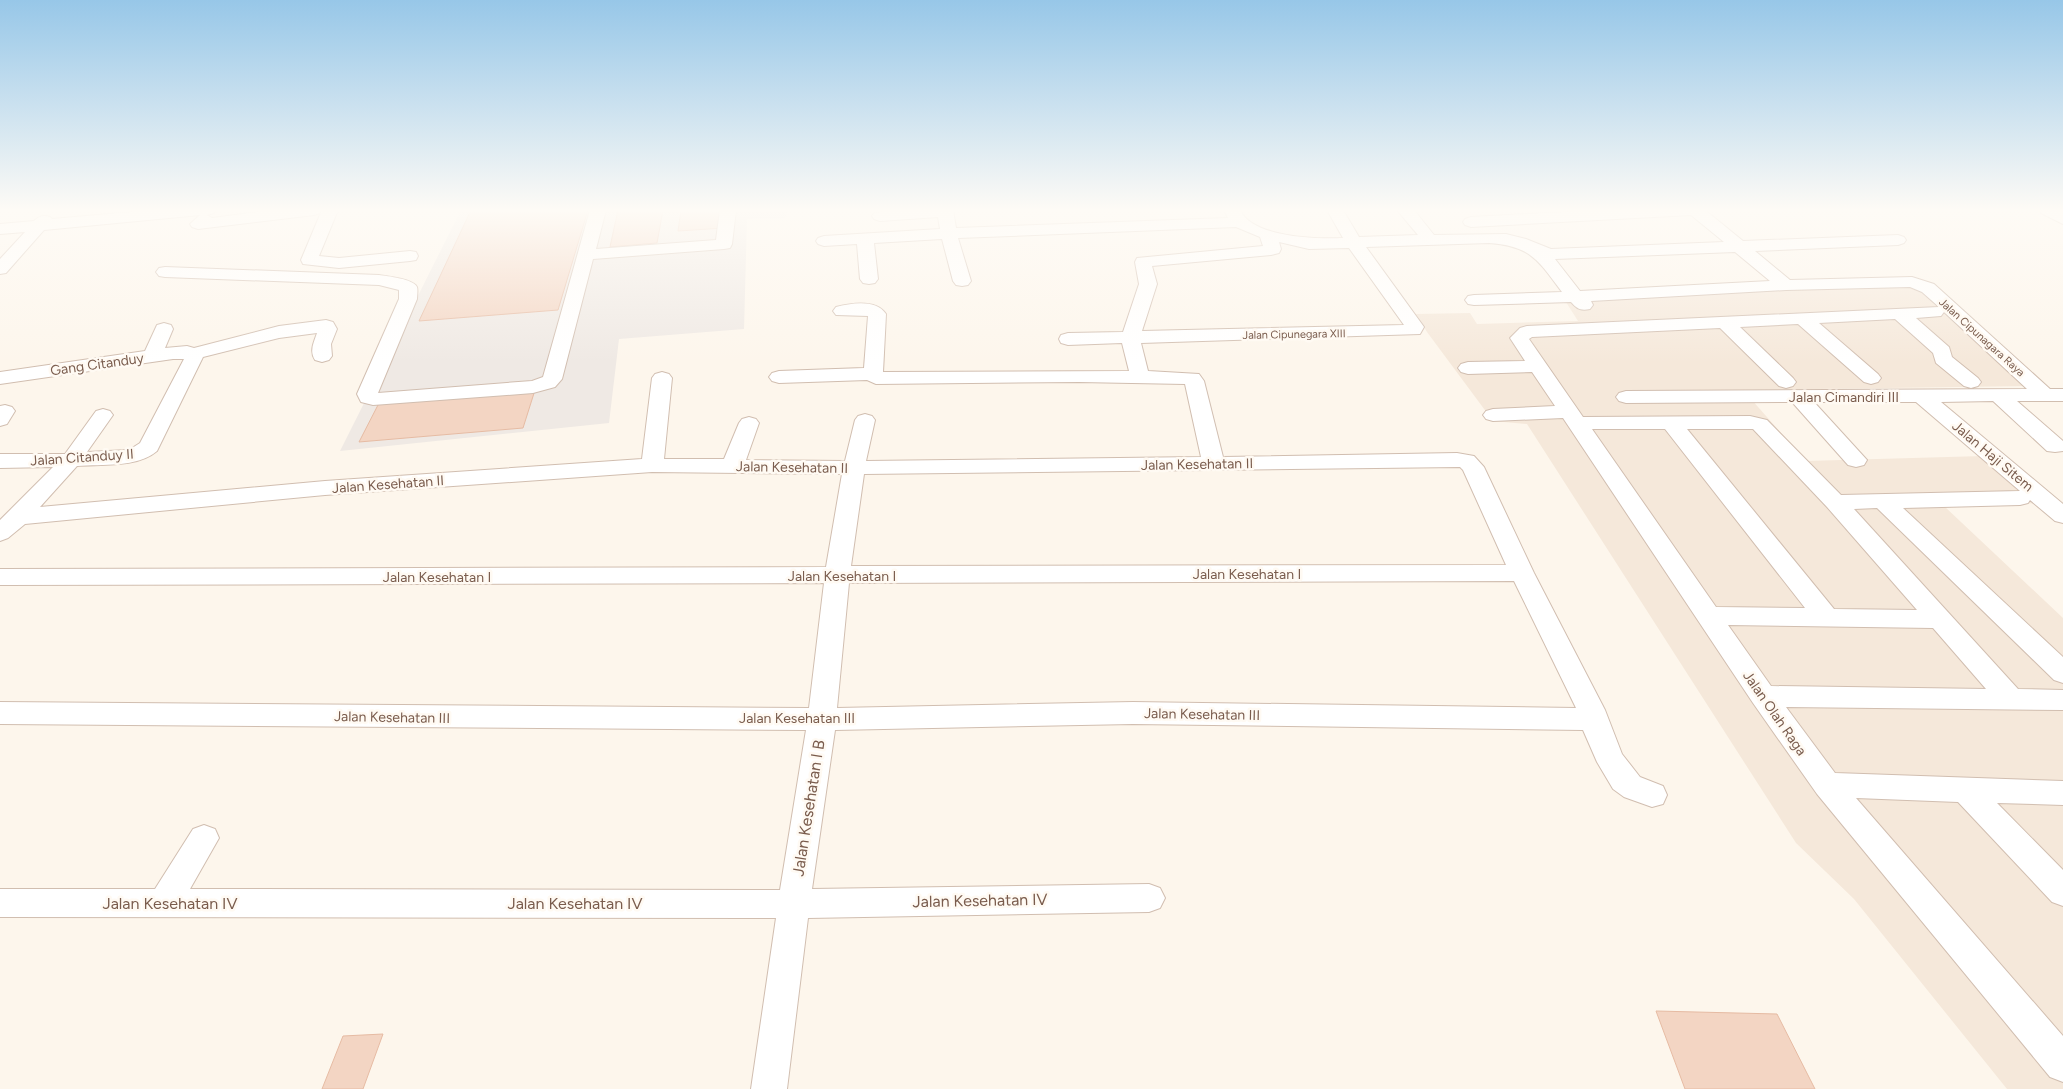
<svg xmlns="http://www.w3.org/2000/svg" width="2063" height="1089" font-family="Figtree,sans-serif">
<rect width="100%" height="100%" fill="#fdf6ec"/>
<polygon fill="#f5e8da" points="1907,280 2029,386 1743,390 1806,461 1983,456 2040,503 1944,506 2063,618 2063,1089 2007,1089 1854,899 1796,843 1527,424 1493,421 1427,332 1416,314 1470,313 1477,324 1578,321 1564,299"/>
<polygon fill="#efe9e4" points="461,210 788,210 785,218 747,219 744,329 619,339 609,423 340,451"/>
<g fill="#f3d5c3" stroke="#e6bba3">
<polygon points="471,210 588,210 558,310 419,321"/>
<polygon points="618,210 663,210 657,243 610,247"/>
<polygon points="681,210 725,210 724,228 678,231"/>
<polygon points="535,390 523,428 359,442 379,403"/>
<polygon points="1656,1011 1777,1014 1815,1089 1685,1089"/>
<polygon points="383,1034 363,1089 322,1089 343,1036"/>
</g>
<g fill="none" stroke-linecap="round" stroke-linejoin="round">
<defs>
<g id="minor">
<path d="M154,210H216L214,213L207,215L212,218L273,210H322L320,213L314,215L198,229L192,227L190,224L200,215L44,230L6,273L0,274V259L25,232L0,234V224L34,221C39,216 43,215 50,217L52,219Z"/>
<polygon points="322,210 338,210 319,256 339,258 410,251 416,252 418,256 416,260 410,261 339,268 303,264 301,260"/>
<path d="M590,210H606L596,249L716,240L720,210H736L732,244L730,248L724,249L593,259L562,379L555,387L533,393L373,405L361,402L357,394L399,299V290L379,285L165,277L159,276L156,272L159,268L165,267L379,275C387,276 414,279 417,287C418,290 417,296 417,299L378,393L532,381L543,377Z"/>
<path d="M898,210H953L956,228L1228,218L1224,210H1240C1253,238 1317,239 1343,238L1327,210H1343L1359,237L1418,235L1397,210H1414L1434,235L1506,234L1526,239L1551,249L1724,242L1691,215L1471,227L1465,225L1463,222L1465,219L1471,217L1601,210H1705L1743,241L1898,235L1904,237L1906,240L1904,243L1898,245L1755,251L1790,280L1912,277L1934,284L2050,389H2063V401H2017L2063,441V451L2055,452L2047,451L1993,401L1941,402L2063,504V523L2055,521L2030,500L2028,503L2020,505L1903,508L2063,657V683L2054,680L1877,508L1854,509L2018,689L2063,690V710L1786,707L1835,773L2063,781V805L1997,803L2063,870V906L2052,902L1958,802L1856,798L2063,1036V1082L2050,1077L1817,794L1753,703L1563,418L1493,421L1486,419L1483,415L1486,411L1493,409L1555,406L1532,372L1468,374L1461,372L1458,368L1461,364L1468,362L1525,361L1510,338L1520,328L1527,326L1939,307L1922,292L1910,287L1786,290L1591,301L1593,305L1590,309C1581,311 1577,309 1571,302L1474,305L1468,304L1465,300L1468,296L1474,295L1562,292C1538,260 1531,246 1489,243L1366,247L1424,327L1420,334L1141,343L1148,371L1199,374L1204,381L1223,457L1457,453L1474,456L1484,467L1534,573L1605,710L1622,754L1640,777L1663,786L1667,795L1663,804L1652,807L1624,797L1613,789L1597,762L1583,730L1133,724L835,730L812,889L1149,884L1160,888L1165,898L1160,908L1149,912L808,918L787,1089H751L776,918L0,917V889H155L193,829L204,825L215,829L219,838L190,889L780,890L806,730L0,724V702L809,708L824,583L0,585V569L826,567L842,474L652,472L325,495L25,524L8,538L0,541V520L53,467L0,468V454H65L96,411L103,409L110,411L113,415L87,452L129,450L140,443L184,359H173L0,384V372L145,351L157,325L164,323L171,325L173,329L165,348L187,346L194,348L279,326L326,320L333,322L337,329L331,344L332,356L329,360L322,362L315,360C309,351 314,342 317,333L279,338L203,357L157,451C137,468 103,464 77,466L40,507L325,481L642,459L652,378L655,374L662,372L669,374L672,378L664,459H724L739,423L742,419L749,417L756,419L759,423L746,460L845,461L855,420L858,416L865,414L872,416L875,420L866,461L1201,457L1185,384L1079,382L876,384L867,380L779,383L772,381L769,377L772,373L779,371L864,368L868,316L836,315L833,311L836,307C852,303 876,299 886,314L883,372L1129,371L1122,343L1068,345L1061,343L1059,339L1061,335L1068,333L1123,332L1139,284L1135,262L1137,258L1263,246L1260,237L1236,227L958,238L971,281L968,285L962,286L956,285L953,281L942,239L874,243L878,279L875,283L869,284L863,283L860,279L857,244L824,246L818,244L816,241L818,238L824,236L940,229L938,217L880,221L874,219L872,216L874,213ZM1279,242L1309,249L1349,248L1404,325L1142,331L1157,284L1152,266L1271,255L1279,253L1281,249ZM1735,252L1770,281L1580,291L1555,259ZM1944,312L2027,389L1626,391L1619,393L1616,397L1619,401L1626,403L1792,402L1848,465L1856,467L1864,465L1867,460L1814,402H1916L2020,491L1841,495L1767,420L1750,416L1583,417L1529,339L1532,337L1720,328L1779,386L1786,388L1793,386L1796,382L1793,378L1740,327L1798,324L1864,382L1871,384L1878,382L1881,378L1878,374L1819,323L1895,319L1933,353L1936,363L1964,386L1971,388L1978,386L1981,382L1978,378L1952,357L1949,347L1916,318L1941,316ZM1592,429H1665L1805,608L1716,607ZM1687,429H1753L1827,507L1917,610L1834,609ZM1460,467L1463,470L1506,565L851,566L864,474ZM1514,581L1576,708L1133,702L837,708L849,583ZM1728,625L1933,628L1986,689L1771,686Z"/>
<polygon points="2039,210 2059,210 2063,212 2063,224 2041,213"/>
<polygon points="5,405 12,407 15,411 7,424 0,426 0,406"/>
</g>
</defs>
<use href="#minor" stroke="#d1beb0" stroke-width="2"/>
<use href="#minor" fill="#fff" fill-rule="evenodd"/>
</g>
<linearGradient id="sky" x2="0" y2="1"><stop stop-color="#97c7e8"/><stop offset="0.58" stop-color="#fefbf6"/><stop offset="1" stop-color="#fefbf6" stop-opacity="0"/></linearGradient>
<rect width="2063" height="363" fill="url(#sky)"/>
<g text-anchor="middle" stroke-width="5" stroke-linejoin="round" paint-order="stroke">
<g font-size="11" fill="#7a5c4d" stroke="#fffaf3">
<text transform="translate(1294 334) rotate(-1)" y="4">Jalan Cipunegara XIII</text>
<text transform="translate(1982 337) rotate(42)" y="4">Jalan Cipunagara Raya</text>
</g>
<g font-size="14" fill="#7a5c4d" stroke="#fffaf3">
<text transform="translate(97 364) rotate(-8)" y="5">Gang Citanduy</text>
<text x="1844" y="402">Jalan Cimandiri III</text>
<text transform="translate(1993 456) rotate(40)" y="5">Jalan Haji Sitem</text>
<text transform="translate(82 457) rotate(-4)" y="5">Jalan Citanduy II</text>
<text transform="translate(1197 464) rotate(-1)" y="5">Jalan Kesehatan II</text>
<text transform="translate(792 467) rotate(1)" y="5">Jalan Kesehatan II</text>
<text transform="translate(388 484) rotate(-4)" y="5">Jalan Kesehatan II</text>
<text x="1247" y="579">Jalan Kesehatan I</text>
<text x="842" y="581">Jalan Kesehatan I</text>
<text x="437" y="582">Jalan Kesehatan I</text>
<text transform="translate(1775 713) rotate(55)" y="5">Jalan Olah Raga</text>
<text transform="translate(1202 714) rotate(1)" y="5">Jalan Kesehatan III</text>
<text transform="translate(392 717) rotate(1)" y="5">Jalan Kesehatan III</text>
<text x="797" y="723">Jalan Kesehatan III</text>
</g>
<g font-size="16" fill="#7a5c4d" stroke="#fffaf3">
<text transform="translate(808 808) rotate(-81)" y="6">Jalan Kesehatan I B</text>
<text transform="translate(980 900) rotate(-1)" y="6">Jalan Kesehatan IV</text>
<text x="170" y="909">Jalan Kesehatan IV</text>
<text x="575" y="909">Jalan Kesehatan IV</text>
</g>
</g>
</svg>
